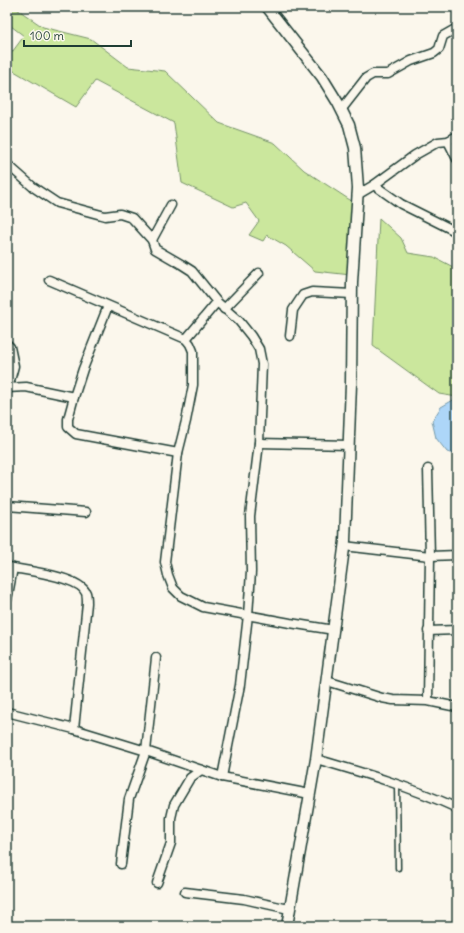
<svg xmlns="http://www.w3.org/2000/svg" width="464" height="933" font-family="Delius,sans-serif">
<rect width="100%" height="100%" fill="#fbf7ec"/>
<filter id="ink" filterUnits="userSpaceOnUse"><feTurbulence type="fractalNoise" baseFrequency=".025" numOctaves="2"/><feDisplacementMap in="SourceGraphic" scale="8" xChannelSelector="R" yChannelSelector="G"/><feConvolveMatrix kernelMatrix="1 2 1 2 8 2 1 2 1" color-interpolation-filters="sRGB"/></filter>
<g filter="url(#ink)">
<g fill="#cbe79d" stroke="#759268">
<polygon points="7,7 14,7 43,27 91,39 128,67 165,71 219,123 275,143 304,170 353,202 351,275 315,271 286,246 267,235 263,241 249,235 259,221 246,203 233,207 182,183 174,123 95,81 76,107 7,67 7,59 24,36 7,23"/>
<polygon points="379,218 401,238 408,253 434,257 457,269 457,397 439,394 373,346"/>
</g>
<polygon fill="#add6f8" stroke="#7499aa" points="455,399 457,399 457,455 447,452 436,438 432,421 441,407"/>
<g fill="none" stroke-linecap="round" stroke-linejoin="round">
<defs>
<polyline id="service" points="397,784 398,868"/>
<g id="minor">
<polyline points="341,110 366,78 373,74 388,74 411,61 434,53 439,49 443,36 457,28"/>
<polyline points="448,141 457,159"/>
<polyline points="7,164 33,187 57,203 105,216 120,214 132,218 152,240"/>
<polyline points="374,185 401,204 457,232"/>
<polyline points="357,195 374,185 415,155 438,142 448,141 457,136"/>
<polyline points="171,205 152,240 155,249 181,264 192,271 217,302 239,321 251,336 259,349 262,364 259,443 250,516 251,572 248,615 240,685 222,777"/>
<polyline points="49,280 186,339 190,344 193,351 193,385 186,421 178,453 165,562 168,575 173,588 181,596 203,607 290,623 334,630"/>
<polyline points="224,309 259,273"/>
<polyline points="290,336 293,310 303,295 312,292 352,294"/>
<polyline points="186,339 217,302"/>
<polyline points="7,344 10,347 14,366 8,388"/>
<polyline points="7,388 26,387 74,397 83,369 108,306"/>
<polyline points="74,397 68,419 68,427 76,434 178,453"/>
<polyline points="259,443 349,445"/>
<polyline points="7,506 86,512"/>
<polyline points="344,546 430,556 457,555"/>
<polyline points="7,566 13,568 7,600"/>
<path d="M13,568C29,571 80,577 86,593C87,596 87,600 87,603L74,729"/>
<polyline points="428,631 457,630"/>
<polyline points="327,681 382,698 393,700 428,701 457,707"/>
<polyline points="428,701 430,556 428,469"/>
<polyline points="7,712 74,729 146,751 222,777 310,794"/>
<path d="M316,759C364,773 411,787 457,808"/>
<polyline points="121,864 129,799 146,751 156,658"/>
<polyline points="157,883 171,843 171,818 174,805 190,778 201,770"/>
<polyline points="185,892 244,899 289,909"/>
</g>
<polyline id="tertiary" points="267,7 322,77 338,103 349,125 355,148 358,188 352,282 351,384 345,541 316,759 287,926"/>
</defs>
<use href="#service" stroke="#1f3d34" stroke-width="7"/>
<use href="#minor" stroke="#1f3d34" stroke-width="11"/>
<use href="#tertiary" stroke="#1f3d34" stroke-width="13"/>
<use href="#service" stroke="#fbf7ec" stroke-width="4"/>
<use href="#minor" stroke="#fbf7ec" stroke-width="8"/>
<use href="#tertiary" stroke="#fbf7ec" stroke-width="10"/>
</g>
</g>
<rect width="464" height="933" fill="none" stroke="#fbf7ec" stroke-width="24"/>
<rect x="12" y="12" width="440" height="909" fill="none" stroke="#1f3d34" stroke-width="1.5" filter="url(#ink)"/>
<path d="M24 40v6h107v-6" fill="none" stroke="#1f3d34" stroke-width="2"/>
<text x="30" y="40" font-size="12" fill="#1f3d34" stroke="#fbf7ec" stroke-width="3" paint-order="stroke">100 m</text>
</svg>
